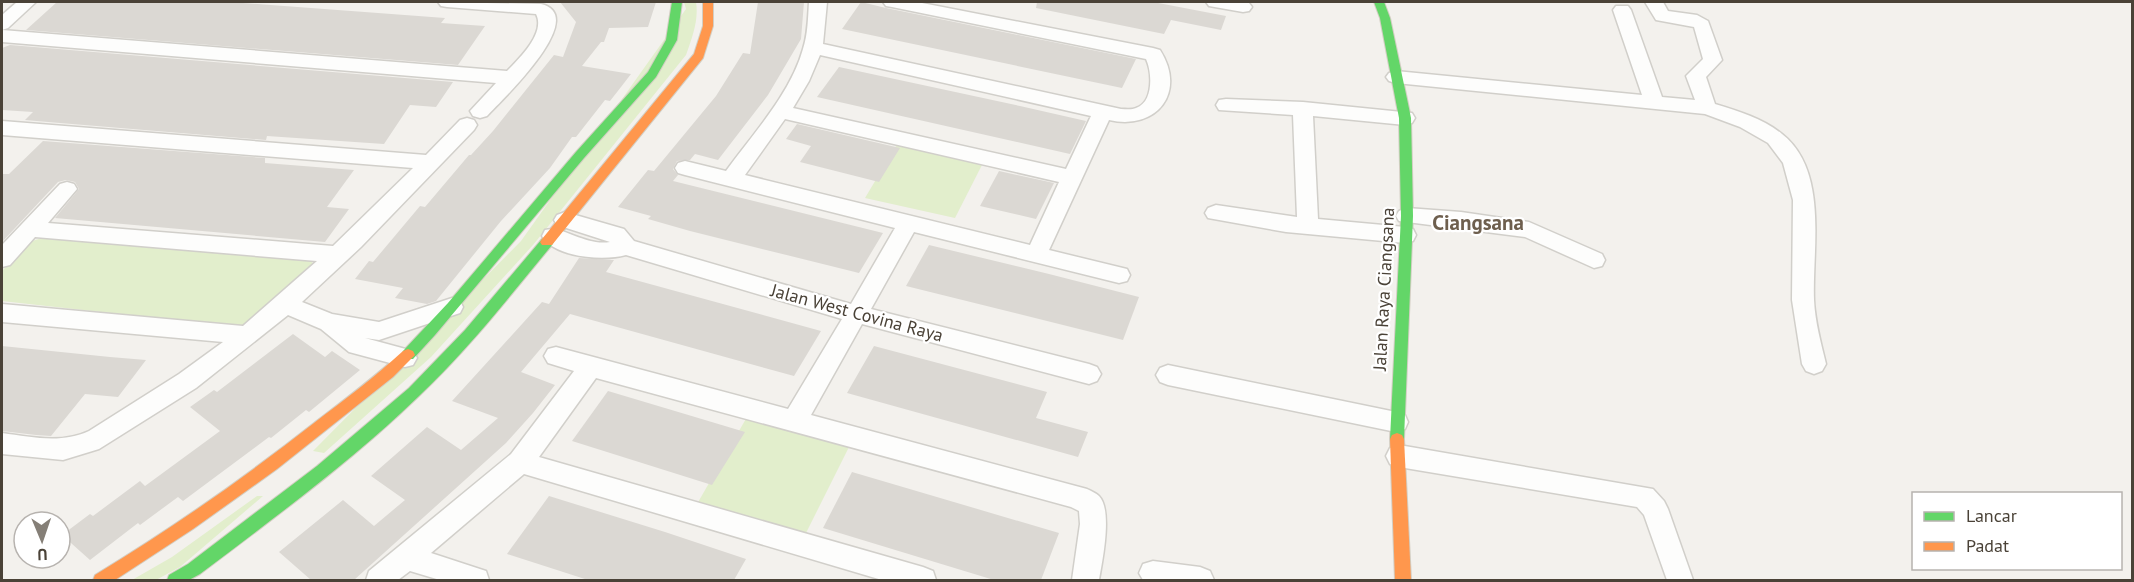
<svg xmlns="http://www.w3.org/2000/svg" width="2134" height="582" font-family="'PT Sans',sans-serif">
<rect width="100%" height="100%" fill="#f3f1ed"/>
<g fill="#e2eecc">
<path d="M684,2H696C699,20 692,38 686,55L533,245L431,357L324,453L313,451L521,241L686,9Z"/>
<polygon points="899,141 985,159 955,218 865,198"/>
<polygon points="45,237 308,259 314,264 253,322 236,327 2,301 2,271 29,242"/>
<polygon points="747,417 850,445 805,535 697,504"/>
<polygon points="257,496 263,496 180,567 156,580 132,580 172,557"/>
</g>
<g fill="#dbd8d3">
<polygon points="57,2 230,2 445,18 441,23 485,26 458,65 26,30"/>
<polygon points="560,2 656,2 648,27 609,28 604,42 601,42 582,66 631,74 621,87 610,101 605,100 576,137 572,137 550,168 501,221 436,301 427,304 395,298 403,288 355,279 369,261 373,262 420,206 425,207 469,155 471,155 493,131 554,55 563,57 576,22"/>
<polygon points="758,2 804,2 801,39 768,95 718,160 695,154 690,160 677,161 673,169 678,175 673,181 883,233 859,273 690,231 648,219 651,216 618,207 648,170 654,171 716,96 743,53 750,54"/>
<polygon points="861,2 886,8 1136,59 1122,88 842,29"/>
<polygon points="1037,2 1153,2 1226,16 1221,30 1171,20 1164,34 1036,8"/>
<polygon points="10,45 453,82 436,107 410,105 384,144 267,136 266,140 60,123 25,120 33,112 2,110 2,48"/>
<polygon points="839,67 1020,106 1086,121 1070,154 817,97"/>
<polygon points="797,124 900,148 879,182 800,162 811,146 786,139"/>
<polygon points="43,141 265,158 265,163 354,170 327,207 349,209 325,242 55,218 79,189 75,182 66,180 58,182 2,242 2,174 9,174"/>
<polygon points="999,171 1054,183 1036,219 980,206"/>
<polygon points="929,245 1049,274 1139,297 1123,340 906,286"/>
<polygon points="579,258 614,260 606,272 821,331 794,376 570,314 521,372 555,385 533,413 506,443 354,580 311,580 279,552 343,500 374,526 405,500 371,476 427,427 461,450 498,418 452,401 542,302 549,304"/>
<polygon points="293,334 325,357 332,351 360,370 309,412 306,410 271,438 269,437 183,501 178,497 140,525 138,523 90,560 62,535 90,514 93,516 140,481 145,486 220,431 190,407 214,390 217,392"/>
<polygon points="2,346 110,357 146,360 118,397 85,394 51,436 36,435 2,431"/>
<polygon points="874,346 1047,392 1036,418 1088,432 1078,457 847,393"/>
<polygon points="608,391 685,414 745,432 712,485 572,441"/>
<polygon points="852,472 1059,533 1041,580 994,580 823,528"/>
<polygon points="549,496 665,532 746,559 734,580 588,580 507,554"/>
</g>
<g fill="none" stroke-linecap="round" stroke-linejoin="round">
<defs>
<g id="street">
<polygon points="17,2 36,2 8,28 2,30 2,15"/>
<path d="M438,2L541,4C591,16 501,101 487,116L480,118L473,116L470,111L496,83L2,42V30L507,71C519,59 546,33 536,14L447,7L441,6Z"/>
<path d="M809,2H827L823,44L1121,109C1126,109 1132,110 1136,108C1154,102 1152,72 1146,59L892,7L886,6L883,2H917L1153,48L1160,50C1187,92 1157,131 1109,120L1049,250L1127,269L1130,275L1127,281L1119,283L914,232L871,309L1089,364L1097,367L1101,374L1097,381L1089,384L862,324L811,415L1087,489C1091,491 1096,493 1099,496C1113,510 1102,563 1099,580H1072L1080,524L1079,511L1071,507L596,378L539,457L923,567L933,571L936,580H882L524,474L431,553L486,571L489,580H440L410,571L398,580H366L369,571L511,454L574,371L548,363L544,356L548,349L556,347L788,409L842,319L626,255C604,261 555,258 542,236L545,230C563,225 584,246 610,242L557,225L554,220L557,215L565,212L624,229L634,241L851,304L895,228L685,175L678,173L675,168L678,163L685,161L726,171C753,134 791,93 803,49C808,34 808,17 809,2ZM820,55L1091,116L1066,169L793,108L809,81ZM785,119L1059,182L1030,245L745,175Z"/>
<polygon points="1206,2 1249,3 1252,7 1249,11 1243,12 1209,6"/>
<path d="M1645,2H1663L1668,11L1697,15L1708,21L1722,60L1706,77L1715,104C1738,111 1764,119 1782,134C1829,171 1812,249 1814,300C1815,322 1821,343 1826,364L1822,371L1814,374L1806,371L1802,364L1792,300L1793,200L1783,163L1768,143L1740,127L1705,114L1396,83L1389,81L1386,77L1389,73L1396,71L1642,95L1613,10L1616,6H1628L1631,10L1662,97L1695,100L1686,76L1703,59L1694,27L1656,20Z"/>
<polygon points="1226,99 1303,102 1412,113 1415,118 1412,123 1405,125 1313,116 1318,219 1405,227 1413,229 1416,235 1413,241 1405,243 1286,232 1208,218 1205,213 1208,208 1216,205 1297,217 1293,115 1219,110 1216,105 1219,100"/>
<path d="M467,118L474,120L477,125L474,130L361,247L302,302L332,314L379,322L452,298L460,301L463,307L460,313L379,340L365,338L413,351L417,358L413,365L405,367L349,352L321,329L288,315L196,388L99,449L63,460L2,454V433C32,437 61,444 89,431L179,374L223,342L2,322V304L243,326L317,261L35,237L10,265L2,267V245L60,184L67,182L74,184L77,189L48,223L333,246L413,168L2,135V121L426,155L460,120Z"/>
<polygon points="1407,208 1461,212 1529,222 1602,254 1605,260 1602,266 1594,268 1525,237 1399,221 1396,216 1399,211"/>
<polygon points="1168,365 1396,412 1405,415 1408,422 1405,429 1396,432 1168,385 1160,382 1156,375 1160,368"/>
<polygon points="1399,445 1653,489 1664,501 1668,509 1693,580 1667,580 1644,515 1637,507 1399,467 1390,464 1386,456 1390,448"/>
<polygon points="1153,561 1200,567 1210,571 1214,580 1143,580 1139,573 1143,564"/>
</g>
<g id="fast">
<polygon points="672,2 682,2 677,40 656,77 584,158 435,335 413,359 403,359 401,355 403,351 448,303 576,152 648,72 666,40"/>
<polygon points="1374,2 1384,2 1390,18 1411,118 1413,216 1404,439 1402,443 1397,445 1392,443 1390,439 1401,216 1399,118 1380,18"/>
<path d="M547,237L554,242L552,245C509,297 468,350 419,396C351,462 275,517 200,574L189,580H167L169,575L188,564L317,466L409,388L465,330L542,239Z"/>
</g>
<g id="slow">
<polygon points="703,2 713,2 713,26 703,58 552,245 542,245 540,242 542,239 694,54 703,26"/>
<path d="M408,349L413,351L415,355L393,377L277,469L193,529L115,580H93L95,575C171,529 244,478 314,423C344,400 375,377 403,351Z"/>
<polygon points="1397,433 1402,435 1404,439 1411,580 1395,580 1390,439 1392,435"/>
</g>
</defs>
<use href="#street" stroke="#d1cfca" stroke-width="3"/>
<use href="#fast" stroke="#d3cec3" stroke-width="2"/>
<use href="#slow" stroke="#d3cec3" stroke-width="2"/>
<use href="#street" fill="#fdfdfc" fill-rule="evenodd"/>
<use href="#fast" fill="#63d668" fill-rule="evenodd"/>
<use href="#slow" fill="#ff974d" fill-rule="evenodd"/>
</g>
<g text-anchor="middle" stroke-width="4.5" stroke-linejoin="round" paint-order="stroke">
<g font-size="18" fill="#4a4237" stroke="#fff">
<text transform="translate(1384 289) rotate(-87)" y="6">Jalan Raya Ciangsana</text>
<text transform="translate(857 313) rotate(15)" y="6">Jalan West Covina Raya</text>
</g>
<g font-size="21" font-weight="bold" fill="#6e5f4e" stroke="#fff">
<text x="1478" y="230">Ciangsana</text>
</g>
</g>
<rect width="2134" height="582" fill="none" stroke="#4a4237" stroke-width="6"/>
<rect x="1912" y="492" width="210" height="78" fill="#ffffff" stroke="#b7b3af" stroke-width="1.5"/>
<rect x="1924" y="512" width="30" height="9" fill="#63d668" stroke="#b7b3af" stroke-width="1.5"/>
<text x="1966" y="522" font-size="18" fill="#4a4237">Lancar</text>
<rect x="1924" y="542" width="30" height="9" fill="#ff974d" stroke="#b7b3af" stroke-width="1.5"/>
<text x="1966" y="552" font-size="18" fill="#4a4237">Padat</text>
<g transform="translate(42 540) rotate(178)"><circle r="28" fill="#ffffff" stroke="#b7b3af" stroke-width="1.5"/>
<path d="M0-4.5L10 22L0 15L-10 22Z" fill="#857f77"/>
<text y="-9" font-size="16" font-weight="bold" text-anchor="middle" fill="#4a4237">U</text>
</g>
</svg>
